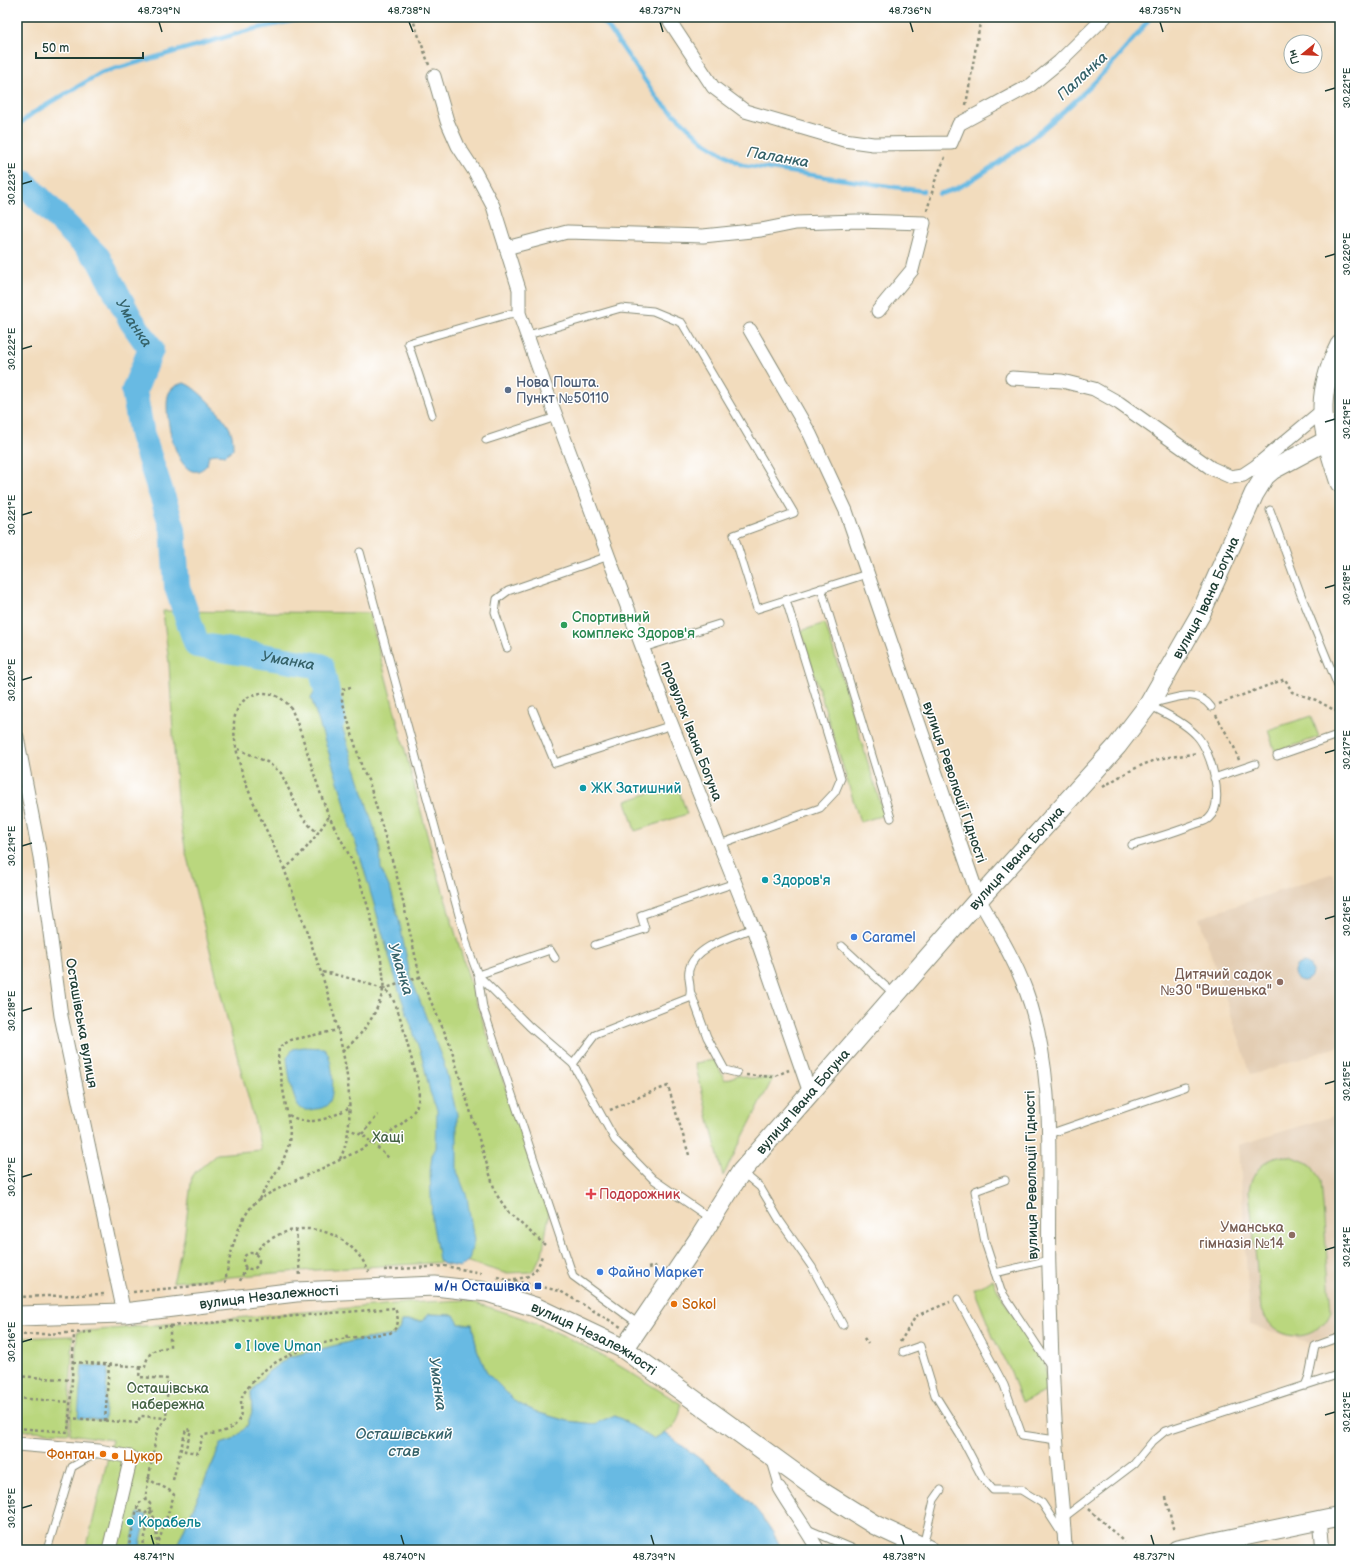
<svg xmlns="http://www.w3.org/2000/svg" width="1357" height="1567" font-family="'Balsamiq Sans',sans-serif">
<rect width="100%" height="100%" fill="#fff"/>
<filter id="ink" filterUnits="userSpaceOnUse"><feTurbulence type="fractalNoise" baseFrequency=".025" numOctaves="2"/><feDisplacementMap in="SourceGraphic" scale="8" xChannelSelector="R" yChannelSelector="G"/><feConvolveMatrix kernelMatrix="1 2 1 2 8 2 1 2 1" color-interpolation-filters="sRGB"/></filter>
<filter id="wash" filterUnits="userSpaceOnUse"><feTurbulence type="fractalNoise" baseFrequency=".012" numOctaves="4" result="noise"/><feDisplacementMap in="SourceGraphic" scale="16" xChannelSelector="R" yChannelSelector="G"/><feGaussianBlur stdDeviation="0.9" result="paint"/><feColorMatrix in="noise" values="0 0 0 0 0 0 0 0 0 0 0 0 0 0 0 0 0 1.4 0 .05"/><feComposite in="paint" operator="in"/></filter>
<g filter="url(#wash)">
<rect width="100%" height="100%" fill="#f2dcbd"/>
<g fill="#e3cdb3">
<polygon points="1333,873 1340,894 1340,1046 1251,1075 1199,918"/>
<polygon points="1340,1114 1340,1331 1308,1342 1250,1325 1239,1145"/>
</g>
<g fill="#bad77e" stroke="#6c8a59">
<polygon points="163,611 369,613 434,861 475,999 549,1214 542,1255 532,1272 505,1273 465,1261 299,1271 173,1282 184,1239 192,1175 217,1154 261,1150 256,1127 224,1007 186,853 177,801 169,664"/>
<polygon points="825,623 884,815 860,822 801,631"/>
<polygon points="1311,716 1319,737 1275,752 1268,730"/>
<polygon points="677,784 687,814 635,831 626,801"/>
<polygon points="715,1060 725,1080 738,1075 749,1078 773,1078 723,1176 695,1063"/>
<path d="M1291,1156L1310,1164L1321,1180L1331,1311C1316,1346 1274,1343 1261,1309L1249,1190C1253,1168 1269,1155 1291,1156Z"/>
<polygon points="993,1280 999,1293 1045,1362 1047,1391 1022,1402 1011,1372 993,1337 974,1289"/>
<path d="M466,1300C487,1307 510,1313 530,1321C584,1342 633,1374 681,1404C680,1425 670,1431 653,1439L615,1415L594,1424L567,1421L539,1413L517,1403L487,1373L477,1349L472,1324H458L454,1315L429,1314L423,1321H402L401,1327L394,1335L353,1341L289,1357L268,1372L251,1392L252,1412L247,1426L233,1440L221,1444L175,1550H86L112,1440L70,1434L77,1332L406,1303Z"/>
<polygon points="73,1336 68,1433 17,1430 17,1338"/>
</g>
<g fill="#67bae3" stroke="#437c8c">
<path d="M184,383C197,387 223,416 229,427C233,435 233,441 233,449L225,455L217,454L209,455L207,465C179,495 161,410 169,393C172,387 178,384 184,383Z"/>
<polygon points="329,685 376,834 380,850 381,869 391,891 399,920 410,975 444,1064 457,1114 457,1171 467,1197 474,1240 469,1260 460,1267 443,1264 439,1260 432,1220 430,1172 432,1155 436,1148 437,1110 430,1092 422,1057 400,994 360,856 350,827 343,797 311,698 316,690"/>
<circle cx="1303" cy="972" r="9"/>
<path d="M303,1047L324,1048C333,1056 335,1090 330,1101C327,1107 321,1109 315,1109C311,1110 306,1111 302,1109C292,1104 288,1068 287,1057L293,1049Z"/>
<path d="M429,1314L454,1315L459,1324H472L477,1349L487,1373L517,1403L539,1413L567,1421L594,1424L615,1415L653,1439L665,1433C709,1466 759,1498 782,1550H175L221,1444L233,1440L247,1426L252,1412L251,1392L268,1372L289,1357L353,1341L394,1335L401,1327L402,1321H423Z"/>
<polygon points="82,1365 108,1367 104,1420 78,1418"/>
<polygon points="138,1513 147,1515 139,1550 130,1550"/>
</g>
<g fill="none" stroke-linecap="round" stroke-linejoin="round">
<g stroke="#67bae3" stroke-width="4.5">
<polyline points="595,17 608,27 658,99 703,141 742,165 923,191"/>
<polyline points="17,126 33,113 101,73 250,30 310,17"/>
<path d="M939,194C959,190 975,178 992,167C1052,127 1108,74 1151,17"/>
</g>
<path stroke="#67bae3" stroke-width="26" id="s1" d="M17,181L24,183L98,258L131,320L151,349L134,391L142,435L173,529L177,587L197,645L321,666L333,719"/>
</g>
</g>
<g filter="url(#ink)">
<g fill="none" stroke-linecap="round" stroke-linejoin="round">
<defs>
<g id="service">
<polyline points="528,335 621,308 653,311 682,323 794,513 734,535 757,609 867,574"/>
<polyline points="432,415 408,343 509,314 519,313"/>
<polyline points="486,440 556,417"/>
<polyline points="1270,510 1301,595 1340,691"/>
<polyline points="360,552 468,948 478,975 530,1027 573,1064"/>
<polyline points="821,588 891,818"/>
<polyline points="507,648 495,612 497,599 508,591 609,556"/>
<polyline points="643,648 719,624"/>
<path d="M1153,703C1174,699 1196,687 1211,707"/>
<polyline points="533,710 555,763 672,725"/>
<polyline points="1277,756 1340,734"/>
<polyline points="1214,778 1255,764"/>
<polyline points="720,844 820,808 835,792 841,778 786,600"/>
<path d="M1132,845C1152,839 1173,833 1193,825C1197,823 1206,822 1209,818C1226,803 1211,751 1197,736C1184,722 1166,714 1149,705"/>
<polyline points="595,945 645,929 641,915 735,883"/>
<polyline points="842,946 895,995"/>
<polyline points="555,958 550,950 478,975 483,1008 573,1276 640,1325"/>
<polyline points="691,993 707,1037 725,1070 737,1073"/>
<polyline points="1049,1134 1185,1087"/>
<polyline points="742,1172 760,1187 780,1221 812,1267 843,1325"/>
<polyline points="1005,1180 975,1191 985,1242 1001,1291 1050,1365"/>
<path d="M711,1219L653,1179L615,1140L573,1064L595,1035L689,998C693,988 687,979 689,970C694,946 734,936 753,928"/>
<polyline points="995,1273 1049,1260"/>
<polyline points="958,1299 1004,1385 1022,1435 1056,1440"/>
<polyline points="903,1352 920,1346 935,1395 960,1435 982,1477 993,1490 1021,1490 1042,1503 1062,1534"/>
<polyline points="1305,1386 1309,1376 1315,1346 1340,1337"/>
<polyline points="771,1461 779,1488"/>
<polyline points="1063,1518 1134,1464 1153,1441 1165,1431 1340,1374"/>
<polyline points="807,1529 856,1550"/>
<polyline points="923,1546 934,1500 941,1490"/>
<polyline points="47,1550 72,1467 98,1452"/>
</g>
<g id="minor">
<polyline points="667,17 713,87 745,111 844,140 873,144 951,143 959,124 1031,85 1059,62 1105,17"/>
<polyline points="434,76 447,121 458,146 475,172 493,206 519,289 519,313 550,400 667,713 753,928 810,1093"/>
<polyline points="506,248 567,232 703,236 761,230 796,223 857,221 924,223 912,270 878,311"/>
<path d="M750,330L810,434L846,511L979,899C995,928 1013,956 1025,988C1059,1078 1046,1176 1049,1270C1051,1328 1052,1388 1057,1447C1059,1481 1064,1515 1065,1550"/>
<polyline points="1012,378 1062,381 1094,389 1119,403 1211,468 1231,477 1243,475 1255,467 1322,411"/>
<polyline points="17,737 40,857 61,1016 124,1313"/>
<polyline points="17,1444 99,1451 131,1457 109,1550"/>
<path d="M779,1488C791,1509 806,1528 818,1550"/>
<polyline points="1320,1520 1323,1550"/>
</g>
<g id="secondary">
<path d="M1340,345C1313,399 1322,428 1340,483"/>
<path id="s2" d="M17,1316L124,1313L296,1292L435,1286L487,1292L535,1307L624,1349L814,1487L875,1525L929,1550"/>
<path id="s3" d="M624,1349L700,1237L741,1172L979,899L1117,746L1149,704L1200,615L1254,494L1265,476L1272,470L1326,441"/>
<polyline points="1177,1550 1340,1516"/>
</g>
</defs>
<use href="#service" stroke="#888c78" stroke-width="9"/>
<use href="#minor" stroke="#888c78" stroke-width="15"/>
<use href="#secondary" stroke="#888c78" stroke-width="21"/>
<g stroke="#888c78" stroke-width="2.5" stroke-dasharray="3 3" stroke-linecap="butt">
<polyline points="412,17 429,65"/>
<polyline points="966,105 981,17"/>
<polyline points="927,211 935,181 946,155"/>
<polyline points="351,687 343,689 342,700 363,771 369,782 399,884 420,977 449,1042 496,1194 509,1213 545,1245"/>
<polyline points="1219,704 1285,679 1292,692 1316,700 1338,712 1340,711"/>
<polyline points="1216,715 1234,747 1239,760"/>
<polyline points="238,749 267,762 281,773 301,815 310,826 318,833"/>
<path d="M1103,787C1120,776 1137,766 1156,760C1169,756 1183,756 1197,753"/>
<path d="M284,869C303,855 317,835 330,815"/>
<polyline points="383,989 420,977"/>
<polyline points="746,1075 773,1077 789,1070"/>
<polyline points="610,1110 646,1094 668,1086 689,1155"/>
<path d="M289,1115C308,1127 330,1119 348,1108"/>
<polyline points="347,1129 362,1134 389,1158"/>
<polyline points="362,1134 378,1115"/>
<path d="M340,1159C369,1100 324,980 303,921C296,902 290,883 282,864C263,820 236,777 234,728C232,692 271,681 291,708C305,740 313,774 325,806C333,828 347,847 355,869C365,893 387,966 383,990C379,1011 361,1038 343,1050"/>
<polyline points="259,1199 283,1161 289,1144 290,1130 278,1060 279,1047 291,1040 338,1030"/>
<polyline points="296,1230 300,1276"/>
<circle cx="251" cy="1261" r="8"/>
<path d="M255,1254C260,1245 267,1241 276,1236C312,1218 353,1236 369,1272"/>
<polyline points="648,1268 655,1266 657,1271"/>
<polyline points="384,1270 445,1266 481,1273"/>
<polyline points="497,1277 560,1291 621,1327"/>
<path d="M514,1279C531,1278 538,1271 542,1255"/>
<polyline points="240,1281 246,1267"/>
<path d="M225,1283C229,1259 236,1225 252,1206C259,1198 270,1193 280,1188C310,1172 411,1134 418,1102C421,1087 415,1072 411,1057C405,1037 401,1013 390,994C382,986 333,973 321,972"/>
<polyline points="133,1292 214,1284"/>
<polyline points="17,1297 106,1294"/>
<path d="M158,1327L395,1308C398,1318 401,1326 390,1333L347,1338"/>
<polyline points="17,1335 93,1332"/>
<polyline points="864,1338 868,1344"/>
<polyline points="900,1342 916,1316 950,1302"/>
<path d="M73,1362L145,1367C148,1351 154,1349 170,1347V1326"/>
<polyline points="140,1367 139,1377 168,1379 166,1418"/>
<polyline points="17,1376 72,1380 74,1333"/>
<polyline points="17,1398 70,1402"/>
<polyline points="69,1418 138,1423 140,1416 166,1418 157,1431 145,1500"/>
<polyline points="105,1421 109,1365"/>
<polyline points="17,1428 68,1432 72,1380"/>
<path d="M148,1477C154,1486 168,1486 174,1495L156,1550"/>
<path d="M173,1480L186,1429L191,1430L185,1451L198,1453L203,1435C219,1433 239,1431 241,1412C242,1407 240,1401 242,1397C243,1392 257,1377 261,1373C286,1352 316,1344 347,1338L346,1333"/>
<polyline points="1166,1497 1174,1532"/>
<polyline points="1089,1509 1124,1542"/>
<polyline points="151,1510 156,1524 157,1542"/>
<polyline points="128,1550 138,1504 144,1500 147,1500 151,1505 149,1511 146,1513 139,1511 138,1507"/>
<polyline points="142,1550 151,1510"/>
</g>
<use href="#service" stroke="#fff" stroke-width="7"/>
<use href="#minor" stroke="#fff" stroke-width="13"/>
<use href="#secondary" stroke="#fff" stroke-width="19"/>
</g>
</g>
<path fill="none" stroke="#1f3d34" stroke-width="1.5" d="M159,22L162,32M409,22L413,32M660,22L663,32M910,22L913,32M1160,22L1163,32M1325,91L1335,88M22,184L32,181M1325,257L1335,254M22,349L32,346M1325,422L1335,419M22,515L32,512M1325,588L1335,585M22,680L32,677M1325,753L1335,750M22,846L32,843M1325,919L1335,916M22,1011L32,1008M1325,1084L1335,1081M22,1177L32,1174M1325,1250L1335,1247M22,1342L32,1339M1325,1415L1335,1412M22,1508L32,1505M151,1535L154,1545M401,1535L404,1545M651,1535L654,1545M901,1535L904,1545M1151,1535L1154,1545"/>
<circle fill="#5c6f8a" stroke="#fff" stroke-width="1.5" cx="508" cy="390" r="4"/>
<circle fill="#2e9e5b" stroke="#fff" stroke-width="1.5" cx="564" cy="625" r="4"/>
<g fill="#0f9aa8" stroke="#fff" stroke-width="1.5">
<circle cx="583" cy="788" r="4"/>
<circle cx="765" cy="880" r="4"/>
<circle cx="238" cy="1346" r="4"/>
<circle cx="130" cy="1522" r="4"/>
</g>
<g fill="#3f7fe0" stroke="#fff" stroke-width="1.5">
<circle cx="854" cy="937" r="4"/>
<circle cx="600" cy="1272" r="4"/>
</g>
<g fill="#8d6e63" stroke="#fff" stroke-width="1.5">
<circle cx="1280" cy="982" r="4"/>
<circle cx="1292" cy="1235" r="4"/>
</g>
<path fill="#e0444e" stroke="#fff" stroke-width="1.5" d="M589 1188h4v4h4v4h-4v4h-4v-4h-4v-4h4z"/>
<rect fill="#1a4fb4" stroke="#fff" stroke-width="1.5" x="534" y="1282" width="8" height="8" rx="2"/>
<g fill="#e8710a" stroke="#fff" stroke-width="1.5">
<circle cx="674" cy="1304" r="4"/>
<circle cx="103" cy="1454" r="4"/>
<circle cx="115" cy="1456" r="4"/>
</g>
<g text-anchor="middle" stroke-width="3" stroke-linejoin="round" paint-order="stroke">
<g font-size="14" fill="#4e5e75" stroke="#fff" text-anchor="start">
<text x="516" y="387">Нова Пошта.<tspan x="516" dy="16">Пункт №50110</tspan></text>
</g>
<g font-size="14" fill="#1f3d34" stroke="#fff">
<text dy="5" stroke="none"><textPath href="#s3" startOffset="954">вулиця Івана Богуна</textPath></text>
<text transform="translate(692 731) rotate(69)" y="5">провулок Івана Богуна</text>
<text transform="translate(955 782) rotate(71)" y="5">вулиця Революції Гідності</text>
<text dy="5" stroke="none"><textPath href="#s3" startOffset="630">вулиця Івана Богуна</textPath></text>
<text transform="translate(82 1023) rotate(80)" y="5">Осташівська вулиця</text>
<text dy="5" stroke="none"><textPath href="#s3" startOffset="306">вулиця Івана Богуна</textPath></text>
<text transform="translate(1031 1175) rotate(-91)" y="5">вулиця Революції Гідності</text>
<text dy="5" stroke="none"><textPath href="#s2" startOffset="253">вулиця Незалежності</textPath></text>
<text dy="5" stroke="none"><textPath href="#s2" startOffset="589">вулиця Незалежності</textPath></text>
</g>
<g font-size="14" fill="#27864d" stroke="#fff" text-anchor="start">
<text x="572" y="622">Спортивний<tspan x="572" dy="16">комплекс Здоров'я</tspan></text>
</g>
<g font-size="14" fill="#0d838f" stroke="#fff" text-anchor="start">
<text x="591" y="793">ЖК Затишний</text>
<text x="773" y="885">Здоров'я</text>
<text x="246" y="1351">I love Uman</text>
<text x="138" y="1527">Корабель</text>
</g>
<g font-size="14" fill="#366cbe" stroke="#fff" text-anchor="start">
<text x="862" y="942">Caramel</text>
<text x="608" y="1277">Файно Маркет</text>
</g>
<g font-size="14" fill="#785e54" stroke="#fff" text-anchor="end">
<text x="1272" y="979">Дитячий садок<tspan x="1272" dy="16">№30 "Вишенька"</tspan></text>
<text x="1284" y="1232">Уманська<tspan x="1284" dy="16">гімназія №14</tspan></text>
</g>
<g font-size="14" fill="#466446" stroke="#fff">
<text x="388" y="1142">Хащі</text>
<text x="168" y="1393">Осташівська<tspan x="168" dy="16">набережна</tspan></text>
</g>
<g font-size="14" fill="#be3a42" stroke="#fff" text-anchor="start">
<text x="599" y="1199">Подорожник</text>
</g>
<g font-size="14" fill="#164399" stroke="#fff" text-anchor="end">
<text x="530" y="1291">м/н Осташівка</text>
</g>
<g font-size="14" fill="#c56008" stroke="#fff" text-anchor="start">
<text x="682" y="1309">Sokol</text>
<text x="95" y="1459" text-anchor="end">Фонтан</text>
<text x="123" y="1461">Цукор</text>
</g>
<g font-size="15" font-style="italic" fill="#356269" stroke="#fff">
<text transform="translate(1082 76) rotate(-43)" y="5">Паланка</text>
<text transform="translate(778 157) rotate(10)" y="5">Паланка</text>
<text dy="5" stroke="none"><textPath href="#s1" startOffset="187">Уманка</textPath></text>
<text dy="5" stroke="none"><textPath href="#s1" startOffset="619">Уманка</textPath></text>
<text transform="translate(401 969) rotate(73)" y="5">Уманка</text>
<text transform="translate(438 1384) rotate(82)" y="5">Уманка</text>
<text x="404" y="1439">Осташівський<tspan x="404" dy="17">став</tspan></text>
</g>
</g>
<rect width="1357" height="1567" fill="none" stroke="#fff" stroke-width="44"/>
<g transform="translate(1303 54) rotate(252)"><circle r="19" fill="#ffffff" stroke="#a5b1ae"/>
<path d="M0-3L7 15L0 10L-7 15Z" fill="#c8321e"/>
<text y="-6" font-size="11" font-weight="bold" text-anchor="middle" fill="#1f3d34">Пн</text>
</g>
<path d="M36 52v6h107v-6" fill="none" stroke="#1f3d34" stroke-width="2"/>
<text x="42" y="52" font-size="12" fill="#1f3d34" stroke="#ffffff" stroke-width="3" paint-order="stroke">50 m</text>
<rect x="22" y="22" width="1313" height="1523" fill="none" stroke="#1f3d34" stroke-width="1.5"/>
<g font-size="10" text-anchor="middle" fill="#1f3d34">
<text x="159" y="14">48.739°N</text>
<text x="409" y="14">48.738°N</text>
<text x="660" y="14">48.737°N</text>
<text x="910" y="14">48.736°N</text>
<text x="1160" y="14">48.735°N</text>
<text transform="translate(1346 88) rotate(-90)" y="4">30.221°E</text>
<text transform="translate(11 184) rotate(-90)" y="4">30.223°E</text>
<text transform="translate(1346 254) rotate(-90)" y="4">30.220°E</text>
<text transform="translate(11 349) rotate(-90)" y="4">30.222°E</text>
<text transform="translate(1346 419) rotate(-90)" y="4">30.219°E</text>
<text transform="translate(11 515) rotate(-90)" y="4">30.221°E</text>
<text transform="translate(1346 585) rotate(-90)" y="4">30.218°E</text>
<text transform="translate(11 680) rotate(-90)" y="4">30.220°E</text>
<text transform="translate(1346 750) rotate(-90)" y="4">30.217°E</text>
<text transform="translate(11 846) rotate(-90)" y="4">30.219°E</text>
<text transform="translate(1346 916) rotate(-90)" y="4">30.216°E</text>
<text transform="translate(11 1011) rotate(-90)" y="4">30.218°E</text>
<text transform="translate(1346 1081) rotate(-90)" y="4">30.215°E</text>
<text transform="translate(11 1177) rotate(-90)" y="4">30.217°E</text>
<text transform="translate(1346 1247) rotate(-90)" y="4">30.214°E</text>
<text transform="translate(11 1342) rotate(-90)" y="4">30.216°E</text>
<text transform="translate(1346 1412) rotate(-90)" y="4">30.213°E</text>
<text transform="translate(11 1508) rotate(-90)" y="4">30.215°E</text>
<text x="154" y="1560">48.741°N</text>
<text x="404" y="1560">48.740°N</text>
<text x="654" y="1560">48.739°N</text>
<text x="904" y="1560">48.738°N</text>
<text x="1154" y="1560">48.737°N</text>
</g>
</svg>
